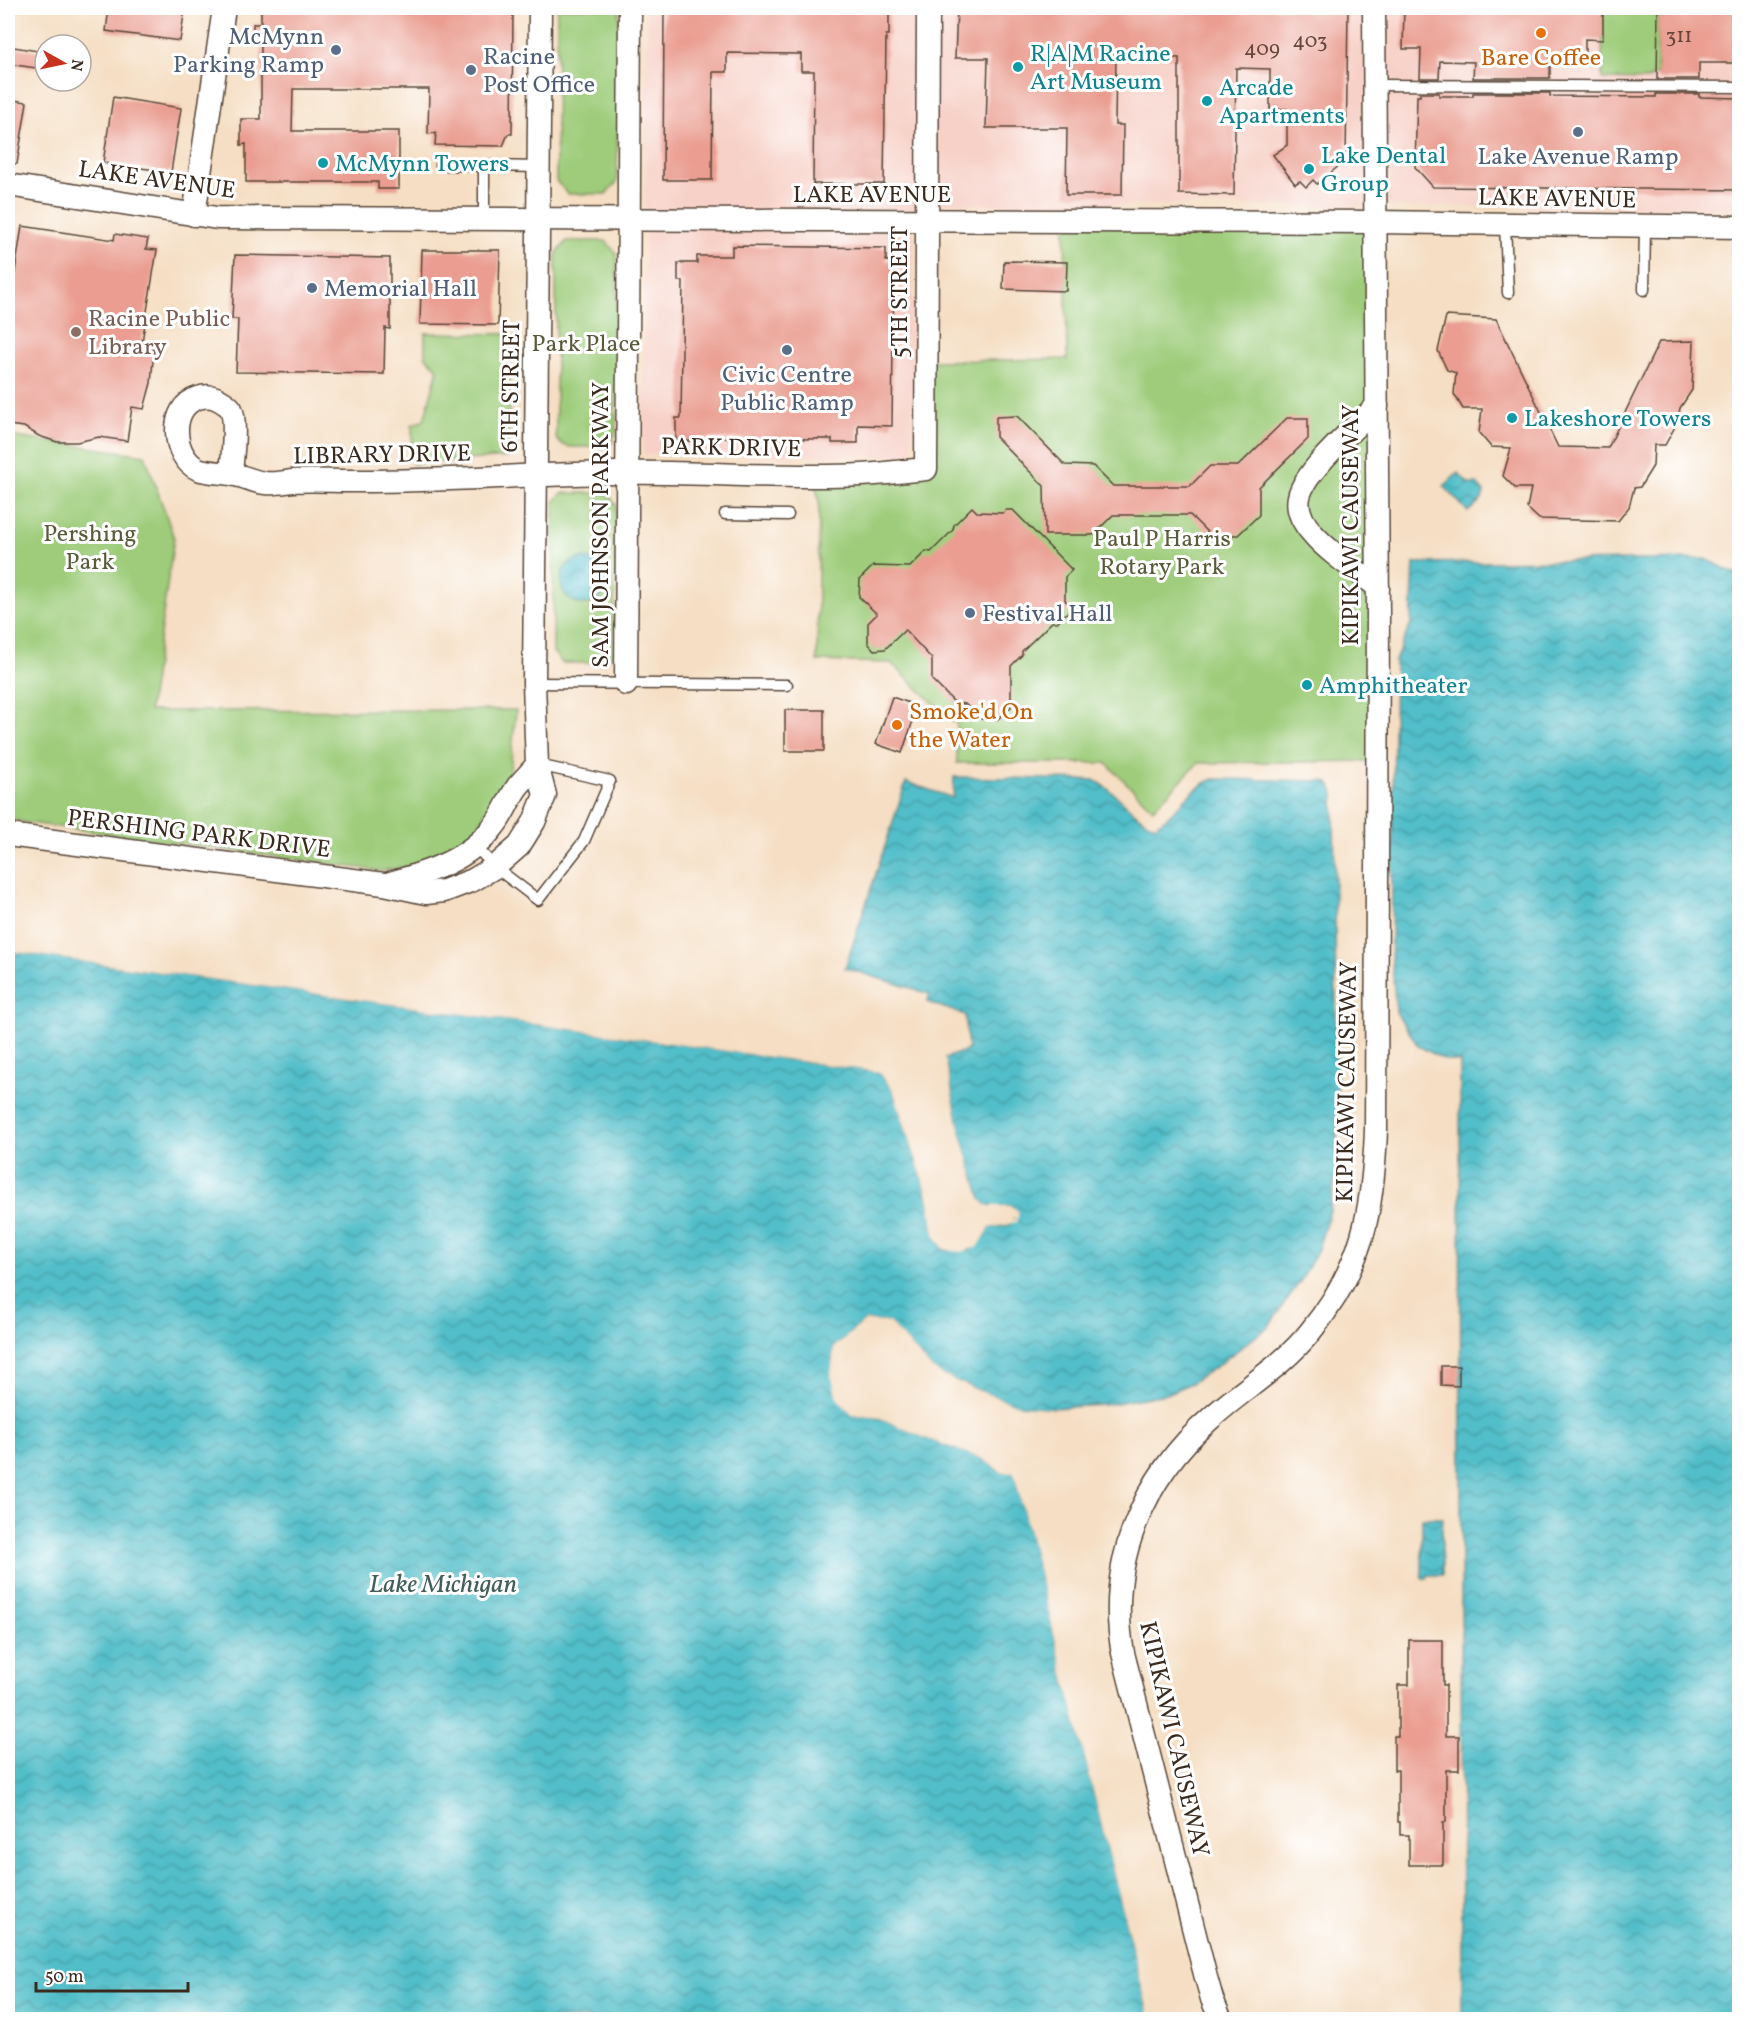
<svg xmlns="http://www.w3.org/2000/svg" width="1747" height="2027" font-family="Vollkorn,serif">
<defs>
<pattern id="water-waves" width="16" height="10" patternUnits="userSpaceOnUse" patternTransform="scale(1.5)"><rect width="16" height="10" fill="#51bec9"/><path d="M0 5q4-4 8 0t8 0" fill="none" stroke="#449ba3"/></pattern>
</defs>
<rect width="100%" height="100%" fill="#fff"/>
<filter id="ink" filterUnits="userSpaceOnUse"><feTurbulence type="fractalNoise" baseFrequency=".0167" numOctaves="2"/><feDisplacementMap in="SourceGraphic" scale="12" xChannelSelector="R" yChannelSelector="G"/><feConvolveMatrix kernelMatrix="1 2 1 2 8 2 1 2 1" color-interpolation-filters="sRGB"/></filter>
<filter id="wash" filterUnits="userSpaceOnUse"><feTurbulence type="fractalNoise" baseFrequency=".008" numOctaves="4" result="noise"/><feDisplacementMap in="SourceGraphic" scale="24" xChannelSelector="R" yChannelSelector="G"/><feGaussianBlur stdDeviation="1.35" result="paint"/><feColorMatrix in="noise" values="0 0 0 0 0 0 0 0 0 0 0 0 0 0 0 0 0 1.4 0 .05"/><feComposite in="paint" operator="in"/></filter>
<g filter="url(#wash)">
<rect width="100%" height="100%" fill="#f5dec3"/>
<polygon fill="#f7d1c7" points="647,8 1739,8 1739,208 914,204 912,456 643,455"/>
<g fill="#9ecc7a" stroke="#6c7b4c" stroke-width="1.5">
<polygon points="557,8 619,8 617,182 606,194 568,194 556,181"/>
<polygon points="1603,8 1658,8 1657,74 1647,80 1602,79"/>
<polygon points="1065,222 1376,222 1377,761 1198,763 1153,809 1106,763 957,763 957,725 891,663 817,661 819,500 813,475 926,469 926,361 1067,359"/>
<polygon points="567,241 606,241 617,254 616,432 611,444 602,447 570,447 561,444 556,438 556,254"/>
<polygon points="425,333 510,334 509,457 412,464 412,425 424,420 438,369 425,356"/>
<polygon points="8,436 145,455 174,538 149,711 516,710 509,781 470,837 419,865 381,871 8,820"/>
<polygon points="562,493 607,493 616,504 614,653 605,663 562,663 553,652 554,502"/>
</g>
<g fill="url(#water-waves)" stroke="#467474" stroke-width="1.5">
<polygon points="1458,473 1469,484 1477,484 1484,492 1482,499 1468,512 1444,486"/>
<circle cx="584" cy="581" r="23"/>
<polygon points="1706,559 1740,576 1739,2019 1462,2019 1460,1062 1445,1060 1418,1046 1396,1012 1391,953 1395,661 1411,623 1414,563"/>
<path d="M954,777L1094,780C1117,791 1131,815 1155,826C1177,813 1189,788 1214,779L1325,781L1331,785L1334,794L1337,1136L1336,1174L1330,1210L1318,1249L1303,1277L1268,1327L1217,1366L1191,1383L1166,1394L1104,1405L1051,1408L1021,1406L977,1390L942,1375L930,1367L888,1322L865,1321L834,1347C831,1379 830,1389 851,1414L880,1418L925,1438L983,1459L1001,1472H1014L1150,2019L8,2020V951L879,1072L893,1090L927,1192L936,1238L944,1249C971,1254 976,1250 990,1228L1009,1225L1019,1213L1011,1206H986L980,1198L959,1128L945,1058L968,1050L965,1015L927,1002L930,994L845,968L906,782L953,798Z"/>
<polygon points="1422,1518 1442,1518 1442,1575 1428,1575 1427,1578 1422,1578"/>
</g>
<g fill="#f5dec3">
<polygon points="8,948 880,1070 896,1089 930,1191 939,1236 946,1247 960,1249 976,1244 989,1225 1008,1222 1014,1219 1016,1214 1010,1209 985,1209 977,1199 956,1129 942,1059 945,1058 959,1128 980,1198 986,1206 1011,1206 1019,1213 1016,1222 990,1228 978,1247 960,1252 944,1249 936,1238 927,1192 893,1090 879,1072 8,951"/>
<polygon points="865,1321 889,1322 930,1367 942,1375 977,1390 1021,1406 1051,1408 1052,1411 1020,1409 976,1393 940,1377 928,1369 887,1325 866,1324 837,1348 834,1375 840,1396 853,1411 881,1415 927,1435 984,1457 1002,1469 1017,1471 1153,2020 1150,2019 1014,1473 1001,1472 983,1459 925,1438 880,1418 851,1414 837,1398 831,1375 834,1347"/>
</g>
<g id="blocks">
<g fill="#ea9d90">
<polygon points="109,8 185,8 180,41 106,31"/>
<polygon points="261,8 513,8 512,134 508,134 503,146 435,145 436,133 428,134 429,89 293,89 292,131 399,131 399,189 378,189 378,182 246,182 246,144 241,145 241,119 261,119 261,41 253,41 253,24 261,24"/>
<polygon points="664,8 889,8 889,35 886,35 884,184 813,184 814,71 801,71 801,54 727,53 727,72 713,72 712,180 663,180"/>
<polygon points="957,8 1348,8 1346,160 1317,184 1313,180 1306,187 1300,181 1295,184 1273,155 1287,145 1287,109 1270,109 1270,69 1236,68 1234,195 1179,194 1179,58 1116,56 1115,125 1123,125 1122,195 1066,195 1067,128 986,128 988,58 955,58"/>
<polygon points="1404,8 1603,8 1603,40 1585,39 1585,58 1550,58 1550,78 1473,78 1474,62 1440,61 1439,78 1420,78 1421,49 1403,49"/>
<polygon points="1658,8 1740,8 1740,63 1699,63 1699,79 1657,79"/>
<polygon points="8,46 38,51 36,68 8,64"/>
<polygon points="1420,93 1439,93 1439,96 1473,96 1473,93 1550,93 1550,96 1656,97 1656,94 1699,94 1699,97 1740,98 1740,190 1433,187 1415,167 1417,96 1420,96"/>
<polygon points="113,97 181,108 171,172 103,163"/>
<polygon points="8,99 27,102 17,164 8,163"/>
<polygon points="22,226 114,240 115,234 148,239 146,249 157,250 141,348 154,349 151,383 144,409 132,407 127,441 99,437 77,442 57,442 39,436 24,427 8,425 8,317"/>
<polygon points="732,246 886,248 886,261 894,261 892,426 858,425 858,443 832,443 832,439 701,438 701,441 676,441 676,418 681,418 683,281 678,281 678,263 697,263 697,256 732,256"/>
<polygon points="422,250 500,250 498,325 420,324"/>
<polygon points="235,255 390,258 390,329 385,328 384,374 236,372 238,319 232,319"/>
<polygon points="1004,261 1067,262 1066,291 1003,289"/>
<polygon points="1446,316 1496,319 1558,447 1608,448 1659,342 1694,341 1692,390 1680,408 1677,423 1665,445 1654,445 1653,466 1640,487 1634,488 1629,507 1618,521 1539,519 1527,508 1531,488 1515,488 1503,476 1511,448 1491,447 1479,433 1482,409 1463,409 1454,394 1456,373 1447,370 1438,351"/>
<polygon points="1017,416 1065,465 1093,466 1113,486 1190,486 1210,466 1238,466 1287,418 1308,418 1308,439 1259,487 1259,515 1238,535 1210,535 1190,515 1113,515 1093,535 1045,535 1044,486 996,437 996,417"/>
<polygon points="972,507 977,512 1003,513 1006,510 1013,510 1072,570 1065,577 1065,600 1072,608 1057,622 1052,622 1022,651 1022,655 1011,666 1011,707 998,719 981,719 965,704 955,703 932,680 932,659 905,630 885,649 874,650 868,643 868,623 877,614 859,597 860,579 873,566 910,567 926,551 931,552 953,530 954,525"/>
<polygon points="892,697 918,706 902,753 876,744"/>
<rect x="785" y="710" width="39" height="41"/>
<polygon points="1441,1366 1459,1366 1459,1386 1441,1385"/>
<polygon points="1409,1640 1443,1640 1443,1685 1446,1685 1446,1736 1459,1736 1459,1770 1446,1770 1446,1822 1443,1822 1443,1865 1409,1865 1409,1835 1400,1835 1400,1822 1398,1822 1398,1770 1394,1770 1394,1736 1398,1736 1398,1685 1409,1685"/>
</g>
</g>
</g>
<g filter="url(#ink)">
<use href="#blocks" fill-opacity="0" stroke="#574537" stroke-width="1.5"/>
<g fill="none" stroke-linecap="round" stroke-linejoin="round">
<defs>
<g id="lane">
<polyline points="1374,85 1740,87"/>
<polyline points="441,165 539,167"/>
<polyline points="484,219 484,166"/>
<polyline points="1505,224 1508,293"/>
<polyline points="1644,290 1645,226"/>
<polyline points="725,514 788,515"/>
<polyline points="534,683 787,685"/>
<polyline points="475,846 495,867 538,900 584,841 610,781 538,765"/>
</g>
<g id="street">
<polyline points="8,185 217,218 1376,222 1740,227"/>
<polyline points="194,215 224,8"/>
<path d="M1377,406C1357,426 1304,471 1299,497C1296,511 1304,524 1313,534C1328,552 1359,572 1378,587"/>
<path d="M231,474C232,460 237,421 231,409C228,404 221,401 216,398C211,396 204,396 198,398C168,407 172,457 198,469C209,473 219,472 230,474C242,475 253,482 265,483C275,484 284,482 293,481C311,480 330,481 349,481C438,482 527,474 616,473C698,471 780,479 861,475C883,474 904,471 926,469L928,8"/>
<polyline points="626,684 630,8"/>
<polyline points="8,835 384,884 426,893 444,891 473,880 495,867 519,846 534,822 545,795 537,765 534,683 540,8"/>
<path d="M390,883C429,872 469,860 494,826C504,814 509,798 518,786C524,779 531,772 537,765"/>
<path d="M1221,2020L1212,1999L1205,1974L1123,1653C1106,1563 1144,1476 1211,1418C1243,1389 1283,1366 1310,1332C1363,1267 1373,1212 1376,1130L1378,614L1374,8"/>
</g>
</defs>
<use href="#lane" stroke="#574537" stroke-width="13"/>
<use href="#street" stroke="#574537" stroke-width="25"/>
<use href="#lane" stroke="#fff" stroke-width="10"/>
<use href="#street" stroke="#fff" stroke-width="22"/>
</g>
</g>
<g fill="#e8710a" stroke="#fff" stroke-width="2">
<circle cx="1541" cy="33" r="6"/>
<circle cx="897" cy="725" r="6"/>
</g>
<g fill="#5c6f8a" stroke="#fff" stroke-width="2">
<circle cx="336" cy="50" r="6"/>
<circle cx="471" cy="70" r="6"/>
<circle cx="1578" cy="132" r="6"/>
<circle cx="312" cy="288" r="6"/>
<circle cx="787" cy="350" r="6"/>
<circle cx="970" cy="613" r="6"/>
</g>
<g fill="#0f9aa8" stroke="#fff" stroke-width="2">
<circle cx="1018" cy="67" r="6"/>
<circle cx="1207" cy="101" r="6"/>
<circle cx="323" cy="163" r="6"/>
<circle cx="1309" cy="169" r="6"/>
<circle cx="1512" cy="418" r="6"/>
<circle cx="1307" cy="685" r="6"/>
</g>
<circle fill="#8d6e63" stroke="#fff" stroke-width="2" cx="76" cy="332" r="6"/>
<g text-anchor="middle" stroke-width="6" stroke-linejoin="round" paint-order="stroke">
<g font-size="21" fill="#67473a">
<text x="1679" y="42">311</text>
<text x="1310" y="47">403</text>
<text x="1262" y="55">409</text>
</g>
<g font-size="24" fill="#4e5e75" stroke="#fff" text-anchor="start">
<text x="324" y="44" text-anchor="end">McMynn<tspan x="324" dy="28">Parking Ramp</tspan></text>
<text x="483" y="64">Racine<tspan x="483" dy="28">Post Office</tspan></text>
<text x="1578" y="164" text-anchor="middle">Lake Avenue Ramp</text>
<text x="324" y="296">Memorial Hall</text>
<text x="787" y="382" text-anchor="middle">Civic Centre<tspan x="787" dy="28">Public Ramp</tspan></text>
<text x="982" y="621">Festival Hall</text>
</g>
<g font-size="24" fill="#0d838f" stroke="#fff" text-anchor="start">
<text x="1030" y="61">R|A|M Racine<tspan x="1030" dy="28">Art Museum</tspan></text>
<text x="1219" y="95">Arcade<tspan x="1219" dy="28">Apartments</tspan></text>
<text x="1321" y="163">Lake Dental<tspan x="1321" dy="28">Group</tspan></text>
<text x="335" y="171">McMynn Towers</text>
<text x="1524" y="426">Lakeshore Towers</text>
<text x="1319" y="693">Amphitheater</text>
</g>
<g font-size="24" fill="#c56008" stroke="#fff">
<text x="1541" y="65">Bare Coffee</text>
<text x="909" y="719" text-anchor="start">Smoke'd On<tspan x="909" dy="28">the Water</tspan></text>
</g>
<g font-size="24" fill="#3b2a1e" stroke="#fff">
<text transform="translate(157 179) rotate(8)" y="8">LAKE AVENUE</text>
<text x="872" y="202">LAKE AVENUE</text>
<text transform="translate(1557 198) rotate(1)" y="8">LAKE AVENUE</text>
<text transform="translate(899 292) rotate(-90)" y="8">5TH STREET</text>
<text transform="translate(510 386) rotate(-89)" y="8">6TH STREET</text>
<text transform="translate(731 447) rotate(1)" y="8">PARK DRIVE</text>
<text transform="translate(382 454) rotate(-1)" y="8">LIBRARY DRIVE</text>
<text transform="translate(600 525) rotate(-90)" y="8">SAM JOHNSON PARKWAY</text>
<text transform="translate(1350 525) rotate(-90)" y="8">KIPIKAWI CAUSEWAY</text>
<text transform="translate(199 833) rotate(7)" y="8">PERSHING PARK DRIVE</text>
<text transform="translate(1346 1082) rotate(-89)" y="8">KIPIKAWI CAUSEWAY</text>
<text transform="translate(1175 1739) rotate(77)" y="8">KIPIKAWI CAUSEWAY</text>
</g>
<g font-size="24" fill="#785e54" stroke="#fff" text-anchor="start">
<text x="88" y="326">Racine Public<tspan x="88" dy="28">Library</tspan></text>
</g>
<g font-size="24" fill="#595b3a" stroke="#fff">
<text x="586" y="351">Park Place</text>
<text x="90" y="541">Pershing<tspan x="90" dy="28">Park</tspan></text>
<text x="1162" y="546">Paul P Harris<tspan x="1162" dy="28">Rotary Park</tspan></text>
</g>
<g font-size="26" font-style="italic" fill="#435e5a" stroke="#fff">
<text x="443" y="1592">Lake Michigan</text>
</g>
</g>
<rect width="1747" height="2027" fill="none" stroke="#fff" stroke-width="30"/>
<g transform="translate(63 63) rotate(99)"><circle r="28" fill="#ffffff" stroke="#b1aaa5" stroke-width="1.5"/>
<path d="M0-4.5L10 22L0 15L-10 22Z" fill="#c8321e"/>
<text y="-9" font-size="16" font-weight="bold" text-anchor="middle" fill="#3b2a1e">N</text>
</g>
<path d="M36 1982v9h152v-9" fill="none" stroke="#3b2a1e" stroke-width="3"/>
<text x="45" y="1982" font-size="18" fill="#3b2a1e" stroke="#ffffff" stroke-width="4.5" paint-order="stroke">50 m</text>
</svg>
